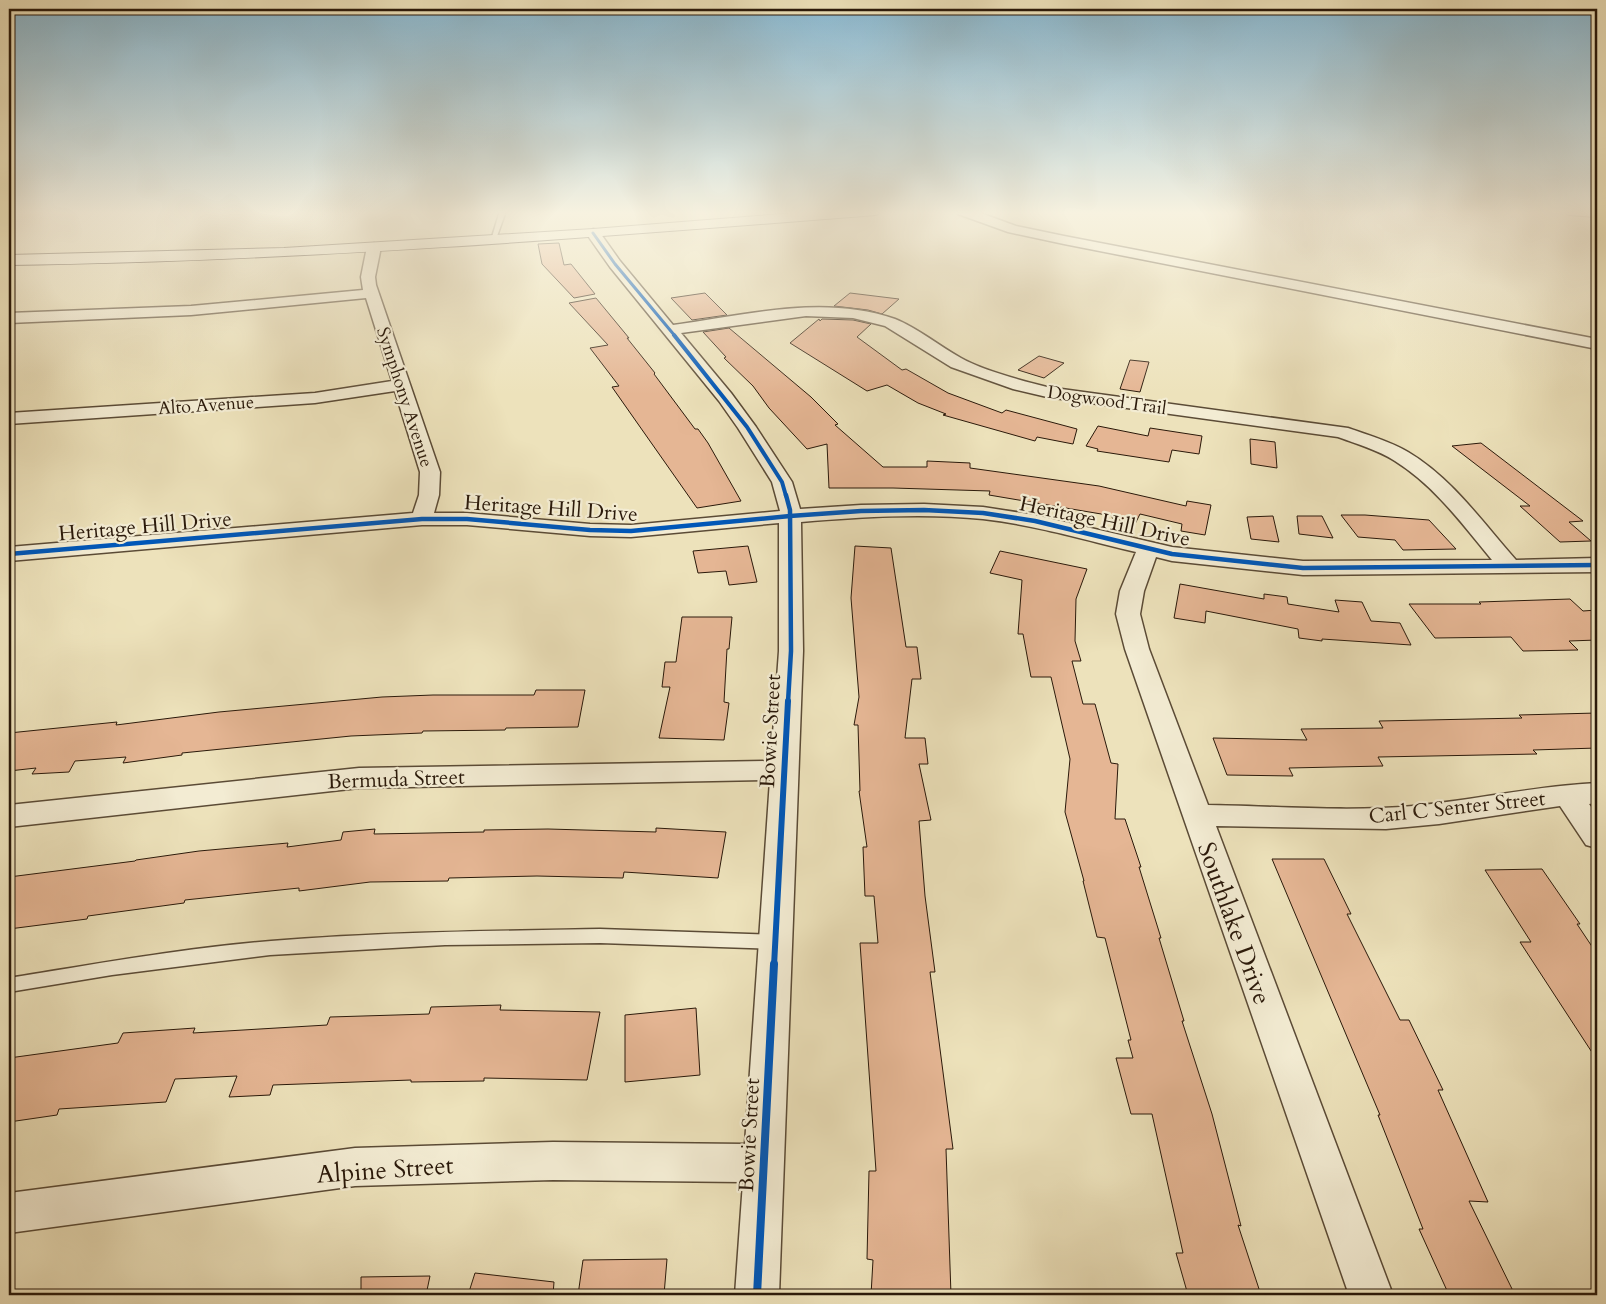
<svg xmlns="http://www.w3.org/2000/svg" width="1606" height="1304" font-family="Cardo,serif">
<rect width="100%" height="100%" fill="#ede2bb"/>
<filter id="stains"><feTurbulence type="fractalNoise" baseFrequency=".004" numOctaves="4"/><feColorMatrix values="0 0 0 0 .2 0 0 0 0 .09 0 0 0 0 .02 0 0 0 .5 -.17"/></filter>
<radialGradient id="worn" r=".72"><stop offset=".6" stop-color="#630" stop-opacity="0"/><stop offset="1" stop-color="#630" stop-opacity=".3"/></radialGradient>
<g fill="#e5b694" stroke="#2a190a">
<polygon points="559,243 564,265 571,264 595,294 574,298 542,264 538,244"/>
<polygon points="705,293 727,315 692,320 671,298"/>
<polygon points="850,293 899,299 882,314 868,310 834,306"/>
<polygon points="596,298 629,338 627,338 655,373 654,374 695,429 698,429 708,443 741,501 697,508 612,387 619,386 590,348 608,345 569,303"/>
<polygon points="819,319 820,321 822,319 853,320 871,324 857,337 902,370 906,369 948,393 1002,413 1006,410 1077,429 1073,444 1037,437 1035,441 943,415 946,414 918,403 887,385 867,391 790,343"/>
<polygon points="729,328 811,397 838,424 835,425 883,467 927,467 927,461 970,463 970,468 1099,486 1186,506 1187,501 1211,505 1205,535 1181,531 1182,524 1140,514 1135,524 1112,518 1113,516 989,495 990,491 893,488 829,488 827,444 807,449 769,408 753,386 724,358 726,357 703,332"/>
<polygon points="1039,356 1064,363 1044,378 1018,370"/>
<polygon points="1130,360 1149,362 1140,392 1120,389"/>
<polygon points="1098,426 1148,436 1150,428 1202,436 1199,454 1172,450 1169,462 1097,451 1098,449 1086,446"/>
<polygon points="1250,439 1275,442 1277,468 1251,464"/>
<polygon points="1481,443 1583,521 1569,522 1591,541 1560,542 1520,506 1530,506 1452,446"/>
<polygon points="1341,515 1365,515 1429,520 1456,549 1403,550 1395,540 1358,537"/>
<polygon points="1273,516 1279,542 1251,539 1247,517"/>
<polygon points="1297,516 1322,516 1333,538 1299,534"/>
<polygon points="748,546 757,582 729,585 726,571 698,573 693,551"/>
<polygon points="855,546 891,548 906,647 917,647 921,679 912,679 905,738 925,738 928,764 919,764 931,820 919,821 925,896 935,972 930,972 953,1149 946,1149 951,1295 871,1295 873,1260 867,1259 869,1171 876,1171 860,943 878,943 874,896 865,896 863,847 867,847 859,791 860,791 858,725 854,725 859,697 851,598"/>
<polygon points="1000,551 1087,569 1076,599 1075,641 1081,661 1072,661 1083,704 1095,704 1111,763 1118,764 1115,819 1125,819 1141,867 1139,867 1161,938 1159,938 1184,1021 1182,1021 1212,1114 1241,1226 1238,1225 1261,1295 1188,1295 1176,1253 1183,1253 1152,1114 1131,1114 1116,1058 1133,1058 1128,1040 1131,1040 1105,938 1097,937 1083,881 1084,881 1065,812 1070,759 1051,677 1031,677 1023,634 1018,634 1022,580 990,573"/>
<polygon points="1180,584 1264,599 1264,594 1287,597 1288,604 1339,612 1335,600 1362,602 1371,621 1400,623 1411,645 1322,639 1322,641 1299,638 1298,629 1206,611 1205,623 1174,618"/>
<polygon points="1570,599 1583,611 1597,610 1597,640 1569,641 1578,650 1523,651 1511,637 1435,638 1409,604 1481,604 1479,602"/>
<polygon points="682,617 732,617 729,649 727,649 724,702 729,703 724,740 659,738 670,687 662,687 665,662 676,662"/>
<polygon points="536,690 585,690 578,727 506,728 505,730 423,731 422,733 351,736 182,753 182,755 123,763 126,757 75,761 69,772 32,774 36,768 9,771 9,733 117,722 116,725 219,712 382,697 433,695 534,695"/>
<polygon points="1597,713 1597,748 1533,750 1537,754 1378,757 1383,766 1289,768 1293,776 1227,775 1213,738 1307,740 1301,729 1383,728 1379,721 1522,718 1519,715"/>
<polygon points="656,828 726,832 718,878 624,872 623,878 537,876 449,878 448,881 370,882 299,891 299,888 185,900 184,903 88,916 87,919 9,929 9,877 135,861 136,860 199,851 288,843 287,847 341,840 343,832 375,829 374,834 484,832 484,830 548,829 656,832"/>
<polygon points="1272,859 1324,859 1351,914 1347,914 1400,1020 1409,1020 1443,1090 1438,1090 1488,1202 1469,1201 1515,1295 1449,1295 1419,1229 1423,1229 1378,1115 1380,1115"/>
<polygon points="1542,869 1580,924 1577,924 1597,954 1597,1060 1520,942 1531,942 1485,870"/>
<polygon points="501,1005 500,1010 600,1012 587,1080 484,1078 484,1081 411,1082 411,1080 273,1085 270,1095 229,1097 237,1076 175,1079 166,1102 59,1109 57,1115 9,1122 9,1058 118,1043 123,1033 195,1028 193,1033 327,1025 330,1017 429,1014 431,1007"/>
<polygon points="696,1008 700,1075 625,1082 625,1015"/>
<polygon points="667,1259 664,1295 578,1295 583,1260"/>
<polygon points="475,1273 554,1282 553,1295 468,1295"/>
<polygon points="430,1276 426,1295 361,1295 361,1277"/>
</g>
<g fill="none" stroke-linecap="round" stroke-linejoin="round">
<defs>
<g id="lane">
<polygon points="500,211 506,211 496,239 491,240"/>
<path d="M600,929L775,935L781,937L783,942L781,947L775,949L600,943L445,945L270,955L112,975L9,992V978C96,964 183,948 271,941C381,932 490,931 600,929Z"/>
</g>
<g id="street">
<polygon points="956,211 975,211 1016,226 1064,236 1597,339 1597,349 1064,244 1008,232 958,214"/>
<path d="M593,229L598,230L620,261L673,325C746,315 824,294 895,319C916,327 941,347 961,358C982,370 1023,381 1047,387L1348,428C1368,435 1389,441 1408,452C1452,478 1483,523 1516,560L1597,558V572L1303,575L1172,561L1156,557L1144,591L1140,614L1149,649L1208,805C1276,806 1345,812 1413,806C1475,800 1535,786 1597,783V803L1589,804L1597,815V848L1586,845L1560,806L1439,824L1386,829L1216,826L1393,1295H1349L1125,649L1116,614L1120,591L1136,552C1085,540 1035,525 983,519C923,513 861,517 801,522L803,651L779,1295H735L743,1182L553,1180L355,1186L9,1233V1193L355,1148L553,1142L745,1144L770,780L359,788L9,827V805L359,768L771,761L779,651V523L631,537L590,536L467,525H422L9,561V547L413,513L419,495L420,472L395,391L315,403L9,424V413L315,393L392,381L366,298L191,315L9,323V313L191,306L363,290L361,277L367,247L374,243L381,247L375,277L376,285L440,472L439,495L434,513H467L590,524L631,525L780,511L772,482L738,428L719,401L610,267L586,233ZM806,316L853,318L885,326L951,367L1013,389L1047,397L1338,437C1357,444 1378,450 1395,461C1435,486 1463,525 1492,560L1303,561L1172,547L1035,515L983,507L924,504L861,505L800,509L792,482L756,427L731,393L681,333Z"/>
</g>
<g id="secondary">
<path d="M819,211H883L876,215C587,238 298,261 9,265V255L284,248L593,229Z"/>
<polygon points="1562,211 1597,211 1597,217 1569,215"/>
</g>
</defs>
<use href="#lane" stroke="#5b4b36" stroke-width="3"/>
<use href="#street" stroke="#5b4b36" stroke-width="3"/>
<use href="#secondary" stroke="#2a190a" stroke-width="2"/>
<use href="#lane" fill="#f3ecd3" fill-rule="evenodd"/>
<use href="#street" fill="#f3ecd3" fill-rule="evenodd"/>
<use href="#secondary" fill="#f3ecd3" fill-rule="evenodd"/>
<defs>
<polyline id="cycleway-far4" points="593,233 615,264 675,336"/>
<polyline id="cycleway-far3" points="674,335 747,427 782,482 786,496"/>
<g id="cycleway-far2">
<polyline points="786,495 790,510 791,651 788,702"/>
<polyline points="9,554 422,519 467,519 590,530 631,531 790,516 861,511 924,510 983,513 1035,521 1172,554 1303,568 1597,565"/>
</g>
<polyline id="cycleway-far1" points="774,966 788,701"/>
<polyline id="cycleway" points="757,1295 774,964"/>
</defs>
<use href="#cycleway-far4" stroke="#f3ecd3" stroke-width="5"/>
<use href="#cycleway-far3" stroke="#f3ecd3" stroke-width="6"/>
<use href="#cycleway-far2" stroke="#f3ecd3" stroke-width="8"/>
<use href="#cycleway-far1" stroke="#f3ecd3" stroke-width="9"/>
<use href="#cycleway" stroke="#f3ecd3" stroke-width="11"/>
<use href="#cycleway-far4" stroke="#0057b8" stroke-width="3"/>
<use href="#cycleway-far3" stroke="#0057b8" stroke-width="4"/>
<use href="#cycleway-far2" stroke="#0057b8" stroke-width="4.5"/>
<use href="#cycleway-far1" stroke="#0057b8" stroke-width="6"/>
<use href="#cycleway" stroke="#0057b8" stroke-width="8"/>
</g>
<linearGradient id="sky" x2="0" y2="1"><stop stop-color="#88b8d1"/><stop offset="0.54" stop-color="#f7f2e0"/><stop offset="1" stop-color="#f7f2e0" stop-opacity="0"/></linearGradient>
<rect width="1606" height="394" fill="url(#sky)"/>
<g text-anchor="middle" stroke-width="4.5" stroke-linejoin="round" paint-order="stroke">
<g font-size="18" fill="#2a190a" stroke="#f3ecd3">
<text transform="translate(405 397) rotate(72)" y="6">Symphony Avenue</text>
<text transform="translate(1107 400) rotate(8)" y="6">Dogwood Trail</text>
<text transform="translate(206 405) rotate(-4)" y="6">Alto Avenue</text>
</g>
<g font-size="21" fill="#2a190a" stroke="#f3ecd3">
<text transform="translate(551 508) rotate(4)" y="7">Heritage Hill Drive</text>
<text transform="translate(1105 521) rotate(12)" y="7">Heritage Hill Drive</text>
<text transform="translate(145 526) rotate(-5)" y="7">Heritage Hill Drive</text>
<text transform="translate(770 731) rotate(-87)" y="7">Bowie Street</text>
<text transform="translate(396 779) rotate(-2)" y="7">Bermuda Street</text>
<text transform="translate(1457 807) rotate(-6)" y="7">Carl C Senter Street</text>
<text transform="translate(749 1135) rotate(-87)" y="7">Bowie Street</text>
</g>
<g font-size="25" fill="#2a190a" stroke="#f3ecd3">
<text transform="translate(1235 923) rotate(70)" y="9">Southlake Drive</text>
<text transform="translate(385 1169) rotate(-4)" y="9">Alpine Street</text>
</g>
</g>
<rect width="1606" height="1304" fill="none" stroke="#ede2bb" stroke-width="30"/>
<rect x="10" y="10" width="1586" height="1284" fill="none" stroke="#2a190a" stroke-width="2.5"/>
<rect x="15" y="15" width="1576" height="1274" fill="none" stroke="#2a190a"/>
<rect width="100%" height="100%" filter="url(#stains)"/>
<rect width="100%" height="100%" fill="url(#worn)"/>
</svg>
